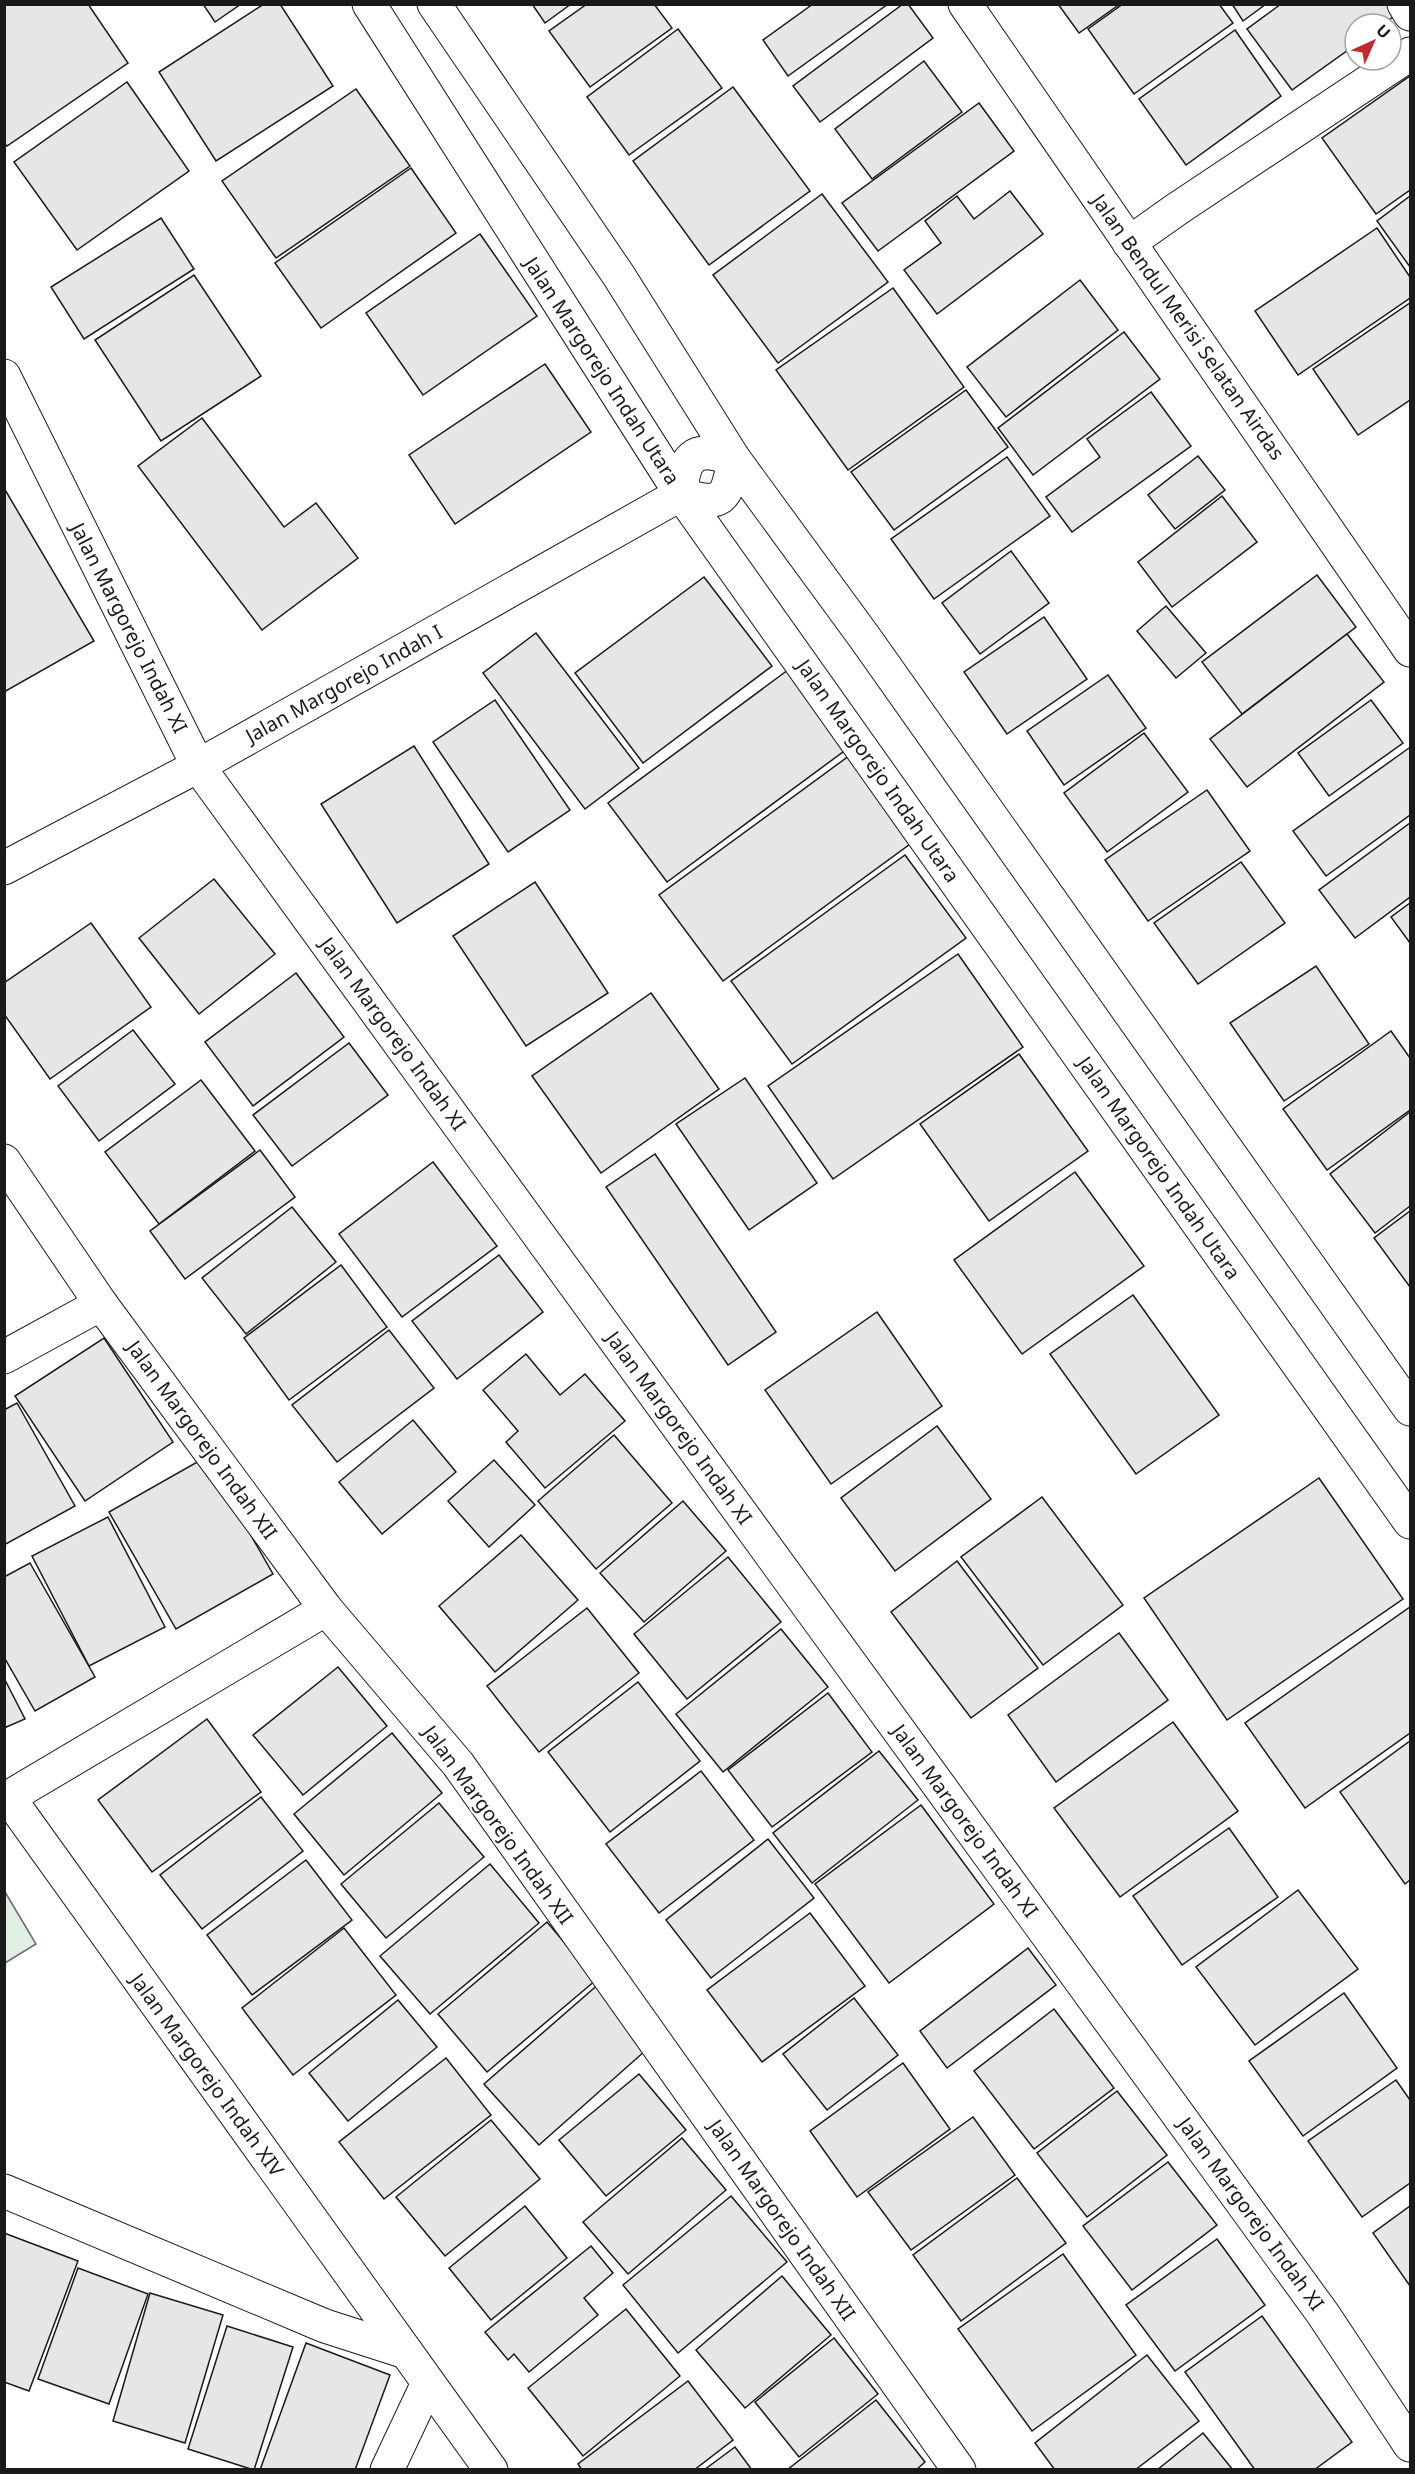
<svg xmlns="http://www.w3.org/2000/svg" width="1415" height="2474" font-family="'Noto Sans',sans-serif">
<rect width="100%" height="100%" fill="#fff"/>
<polygon fill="#e0efe3" stroke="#6a6a6a" stroke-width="1.5" points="5,1892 36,1944 5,1963 4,1963"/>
<g fill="#e6e6e6" stroke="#1a1a1a" stroke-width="1.5">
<polygon points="4,4 88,4 128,63 7,146 4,143"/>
<polygon points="203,4 241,4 215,22"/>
<polygon points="264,4 280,4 333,86 216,161 159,72"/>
<polygon points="532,4 571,4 545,23"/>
<polygon points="587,4 654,4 672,28 590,87 549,31"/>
<polygon points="813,4 888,4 788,76 763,40"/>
<polygon points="903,4 908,4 933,38 820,122 793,86"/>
<polygon points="1058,4 1120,4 1079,33"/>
<polygon points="1123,4 1219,4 1233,23 1134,94 1088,29"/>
<polygon points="1232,4 1266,4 1243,21"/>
<polygon points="1281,4 1389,4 1396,15 1383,24 1355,24 1355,45 1292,90 1247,29"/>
<polygon points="678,29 722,88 629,155 587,97"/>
<polygon points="1235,30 1281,96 1186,165 1139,99"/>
<polygon points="924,61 962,112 872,179 835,129"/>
<polygon points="1410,76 1410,190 1376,214 1322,138"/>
<polygon points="127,82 189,171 77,250 14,162"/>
<polygon points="733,87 810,191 709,265 633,161"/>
<polygon points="356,89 410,166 276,258 222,181"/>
<polygon points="979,103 1014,151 878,251 842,203"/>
<polygon points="411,168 456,233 321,328 275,263"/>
<polygon points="1010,191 1043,234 937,314 904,270 941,243 925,221 957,196 974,219"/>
<polygon points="822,194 888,282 778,363 713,275"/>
<polygon points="1410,196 1410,267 1377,221"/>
<polygon points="161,218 194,269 84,339 51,287"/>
<polygon points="1377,228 1410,277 1410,298 1298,375 1255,311"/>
<polygon points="480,234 537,316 423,395 366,313"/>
<polygon points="194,275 261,376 161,441 95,340"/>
<polygon points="1080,280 1118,330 1006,417 967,367"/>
<polygon points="893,288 964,387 848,470 776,370"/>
<polygon points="1410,303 1410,400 1358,435 1313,369"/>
<polygon points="1124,332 1160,379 1033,475 998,428"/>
<polygon points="545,364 591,432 455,524 409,455"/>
<polygon points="966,390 1008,447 894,530 851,472"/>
<polygon points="1151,392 1191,446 1072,532 1046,497 1100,457 1087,439"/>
<polygon points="202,418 284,527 316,503 358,558 262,630 138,466"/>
<polygon points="1198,456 1225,490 1175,529 1148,495"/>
<polygon points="1007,457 1050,516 934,599 891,539"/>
<polygon points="4,488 94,641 4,692"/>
<polygon points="1222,496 1257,542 1172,607 1138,562"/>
<polygon points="1011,551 1049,603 980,654 942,603"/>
<polygon points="1317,575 1356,627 1242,714 1202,662"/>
<polygon points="704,577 772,666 643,763 575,673"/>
<polygon points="1166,606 1206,653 1176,678 1137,631"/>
<polygon points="1044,617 1087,679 1007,734 964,672"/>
<polygon points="536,633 639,768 585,809 483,673"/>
<polygon points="1347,634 1384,682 1247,787 1210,739"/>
<polygon points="792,667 851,746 667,882 608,803"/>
<polygon points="1108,675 1146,728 1064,785 1027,731"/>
<polygon points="495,700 570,810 508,852 433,742"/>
<polygon points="1371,700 1403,743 1329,796 1298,753"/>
<polygon points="1144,733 1188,792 1107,852 1064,793"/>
<polygon points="414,746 489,864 397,923 321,804"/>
<polygon points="1409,748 1410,750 1410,815 1326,876 1293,831"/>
<polygon points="857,750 921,836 723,981 659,895"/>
<polygon points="1207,790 1250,851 1148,921 1105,860"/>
<polygon points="1410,823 1410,897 1355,938 1319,890"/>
<polygon points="905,855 966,938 792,1064 731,981"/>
<polygon points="1241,862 1285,923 1198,984 1154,923"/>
<polygon points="214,879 275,954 199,1014 139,938"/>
<polygon points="535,882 608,993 526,1046 453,936"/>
<polygon points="1410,903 1410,943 1391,917"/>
<polygon points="91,923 151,1007 50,1079 4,1014 4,983"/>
<polygon points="958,954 1023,1047 833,1179 768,1086"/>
<polygon points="1316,966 1369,1044 1284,1101 1230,1023"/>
<polygon points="296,973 344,1037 253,1106 205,1042"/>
<polygon points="651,993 719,1089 601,1173 532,1076"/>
<polygon points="133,1030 175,1084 99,1141 58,1086"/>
<polygon points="1391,1031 1410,1058 1410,1110 1327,1170 1283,1109"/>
<polygon points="349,1043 388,1095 292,1166 253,1115"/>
<polygon points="1019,1054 1088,1151 989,1221 920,1124"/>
<polygon points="745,1078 817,1183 749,1230 676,1124"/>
<polygon points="201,1080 255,1151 159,1224 105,1152"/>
<polygon points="1410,1112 1410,1206 1375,1233 1330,1174"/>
<polygon points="260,1150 295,1197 185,1279 150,1231"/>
<polygon points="655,1154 776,1332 728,1365 606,1187"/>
<polygon points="433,1162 497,1246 402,1317 339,1234"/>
<polygon points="1075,1172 1144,1266 1022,1354 954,1260"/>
<polygon points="292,1207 336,1262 246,1334 202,1278"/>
<polygon points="1410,1211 1410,1287 1374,1238"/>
<polygon points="499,1255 543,1312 457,1379 412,1321"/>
<polygon points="341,1265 387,1327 289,1400 244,1338"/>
<polygon points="1133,1295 1219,1415 1136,1474 1050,1354"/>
<polygon points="877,1312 942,1406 831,1484 765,1390"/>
<polygon points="389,1330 434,1388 337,1462 292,1405"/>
<polygon points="104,1338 173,1442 85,1501 15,1396"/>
<polygon points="526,1354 560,1395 585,1374 625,1421 545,1488 506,1442 518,1431 483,1390"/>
<polygon points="17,1403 75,1506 4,1545 4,1410"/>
<polygon points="413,1420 456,1472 382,1534 339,1482"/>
<polygon points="937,1426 991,1499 895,1571 841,1498"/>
<polygon points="614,1435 672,1503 596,1569 538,1501"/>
<polygon points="206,1457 273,1574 176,1629 109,1512"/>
<polygon points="494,1460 535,1505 489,1547 448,1501"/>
<polygon points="1319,1478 1403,1599 1227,1720 1144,1598"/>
<polygon points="1042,1497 1123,1605 1043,1665 961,1557"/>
<polygon points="683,1501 726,1551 644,1622 600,1573"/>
<polygon points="108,1517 165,1627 89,1666 32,1556"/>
<polygon points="521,1535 578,1600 495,1672 439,1606"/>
<polygon points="728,1557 781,1622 687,1699 634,1634"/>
<polygon points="957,1561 1038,1668 971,1718 891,1612"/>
<polygon points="30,1563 95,1677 35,1711 4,1657 4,1577"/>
<polygon points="1410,1607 1410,1733 1305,1808 1245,1723"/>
<polygon points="587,1608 639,1673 539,1752 487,1686"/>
<polygon points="781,1629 828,1687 723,1772 676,1714"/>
<polygon points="1119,1633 1168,1700 1056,1782 1008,1715"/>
<polygon points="338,1667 387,1726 303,1795 253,1735"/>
<polygon points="4,1678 25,1719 4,1728"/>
<polygon points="638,1682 700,1761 610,1832 548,1752"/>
<polygon points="828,1693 872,1752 772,1827 728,1770"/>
<polygon points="207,1719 261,1792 152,1872 98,1800"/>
<polygon points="1173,1722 1238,1811 1120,1897 1054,1808"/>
<polygon points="392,1733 442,1793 344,1875 294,1814"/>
<polygon points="1410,1741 1410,1880 1405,1884 1340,1792"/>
<polygon points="879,1751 918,1800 812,1883 773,1833"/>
<polygon points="701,1771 754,1840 659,1913 606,1844"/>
<polygon points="261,1797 303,1851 202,1929 160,1875"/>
<polygon points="439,1803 484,1857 386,1938 341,1884"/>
<polygon points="921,1805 994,1904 889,1983 815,1884"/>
<polygon points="1229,1828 1278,1897 1182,1965 1133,1896"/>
<polygon points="768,1839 814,1898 711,1978 666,1920"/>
<polygon points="306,1860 352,1920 252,1995 207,1935"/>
<polygon points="490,1864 539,1923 430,2014 380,1956"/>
<polygon points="1298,1890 1358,1969 1255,2045 1196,1967"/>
<polygon points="810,1913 865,1986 762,2062 707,1990"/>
<polygon points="547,1922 596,1980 487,2072 438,2014"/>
<polygon points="344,1928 396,1995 293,2075 242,2008"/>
<polygon points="1028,1948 1056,1985 947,2068 920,2031"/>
<polygon points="601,1982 654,2043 539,2145 484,2084"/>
<polygon points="1344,1993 1397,2068 1303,2136 1249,2061"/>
<polygon points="854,1998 898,2055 827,2110 783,2054"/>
<polygon points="398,2000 437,2047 348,2121 309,2073"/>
<polygon points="1054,2009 1114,2088 1034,2149 974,2071"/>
<polygon points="446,2058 491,2115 384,2199 339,2142"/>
<polygon points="903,2063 950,2129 857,2197 810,2131"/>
<polygon points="639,2074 686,2130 606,2196 559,2140"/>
<polygon points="1396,2080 1410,2100 1410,2183 1362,2217 1308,2141"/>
<polygon points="1117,2091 1167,2155 1087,2217 1037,2153"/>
<polygon points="973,2117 1015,2175 911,2250 868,2192"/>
<polygon points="491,2120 540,2179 445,2256 396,2197"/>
<polygon points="682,2138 726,2190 628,2274 583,2222"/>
<polygon points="1168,2162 1217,2225 1132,2290 1083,2226"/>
<polygon points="1017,2178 1066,2243 961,2321 913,2255"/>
<polygon points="731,2196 787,2262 678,2353 623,2285"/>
<polygon points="525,2206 567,2258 491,2320 449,2268"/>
<polygon points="1410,2206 1410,2286 1373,2233"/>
<polygon points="4,2233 78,2261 29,2391 4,2382"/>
<polygon points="1217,2239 1265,2305 1175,2371 1126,2305"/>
<polygon points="591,2246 613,2273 584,2298 598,2315 529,2372 514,2354 508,2360 485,2332"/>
<polygon points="1063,2254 1136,2355 1032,2431 958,2329"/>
<polygon points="78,2268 148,2294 109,2404 38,2379"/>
<polygon points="782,2276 831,2335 745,2408 696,2350"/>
<polygon points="150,2293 223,2315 185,2443 113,2421"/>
<polygon points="626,2309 680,2376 583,2456 528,2388"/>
<polygon points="1262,2316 1352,2442 1314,2470 1255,2470 1185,2372"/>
<polygon points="227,2326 293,2347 254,2470 188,2449"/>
<polygon points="834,2338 878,2394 799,2457 755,2402"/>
<polygon points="306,2343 390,2375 355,2470 260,2470"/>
<polygon points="1147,2355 1199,2421 1135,2470 1055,2470 1035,2443"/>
<polygon points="688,2381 733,2440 694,2470 582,2470 578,2464"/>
<polygon points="876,2400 925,2462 916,2470 787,2470"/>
<polygon points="1203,2433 1233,2470 1157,2470"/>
<polygon points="735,2447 752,2470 704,2470"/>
</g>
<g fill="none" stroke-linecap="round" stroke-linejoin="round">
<defs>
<g id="minor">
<polyline points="369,4 681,494 1410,1522"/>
<polyline points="434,4 619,276 734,459 865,638 1410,1409"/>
<polyline points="965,4 1410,650"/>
<polyline points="1404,4 1410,14"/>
<polyline points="1129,243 1177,209 1410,54"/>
<polyline points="4,376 198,766 1323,2314 1410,2445"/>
<path d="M4,868L198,766L681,494C722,508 727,500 734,459C725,457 714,452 705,453C684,453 682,478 681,494"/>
<polyline points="4,1161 101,1304 326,1609 458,1764 959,2470"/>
<polyline points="4,1357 101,1304"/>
<polyline points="9,1798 491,2470"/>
<polyline points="4,1800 326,1609"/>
<polyline points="4,2191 325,2326 406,2352"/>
<polyline points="387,2470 428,2383"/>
</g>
</defs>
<use href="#minor" stroke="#1a1a1a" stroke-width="35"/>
<use href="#minor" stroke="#fff" stroke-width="33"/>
</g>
<g text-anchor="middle" stroke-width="4.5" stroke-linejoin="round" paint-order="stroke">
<g font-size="20" fill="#1a1a1a" stroke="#fff">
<text transform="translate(1188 327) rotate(55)" y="7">Jalan Bendul Merisi Selatan Airdas</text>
<text transform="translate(602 371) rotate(57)" y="7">Jalan Margorejo Indah Utara</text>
<text transform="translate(129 628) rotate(63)" y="7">Jalan Margorejo Indah XI</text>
<text transform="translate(344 684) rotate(-29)" y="7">Jalan Margorejo Indah I</text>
<text transform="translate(878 771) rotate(55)" y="7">Jalan Margorejo Indah Utara</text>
<text transform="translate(393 1034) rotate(54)" y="7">Jalan Margorejo Indah XI</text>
<text transform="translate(1159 1168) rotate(55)" y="7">Jalan Margorejo Indah Utara</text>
<text transform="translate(679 1428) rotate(54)" y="7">Jalan Margorejo Indah XI</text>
<text transform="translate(202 1440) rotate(54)" y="7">Jalan Margorejo Indah XII</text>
<text transform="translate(965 1821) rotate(54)" y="7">Jalan Margorejo Indah XI</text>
<text transform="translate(498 1825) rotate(54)" y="7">Jalan Margorejo Indah XII</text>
<text transform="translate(207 2075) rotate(54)" y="7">Jalan Margorejo Indah XIV</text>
<text transform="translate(1251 2214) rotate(54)" y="7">Jalan Margorejo Indah XI</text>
<text transform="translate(782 2220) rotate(55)" y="7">Jalan Margorejo Indah XII</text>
</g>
</g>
<rect width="1415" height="2474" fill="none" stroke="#1a1a1a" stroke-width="12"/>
<g transform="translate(1373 42) rotate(45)"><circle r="28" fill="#ffffff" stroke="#a3a3a3" stroke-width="1.5"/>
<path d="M0-4.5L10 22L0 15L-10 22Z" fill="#c62828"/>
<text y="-9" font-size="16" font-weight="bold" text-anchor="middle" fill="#1a1a1a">U</text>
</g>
</svg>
